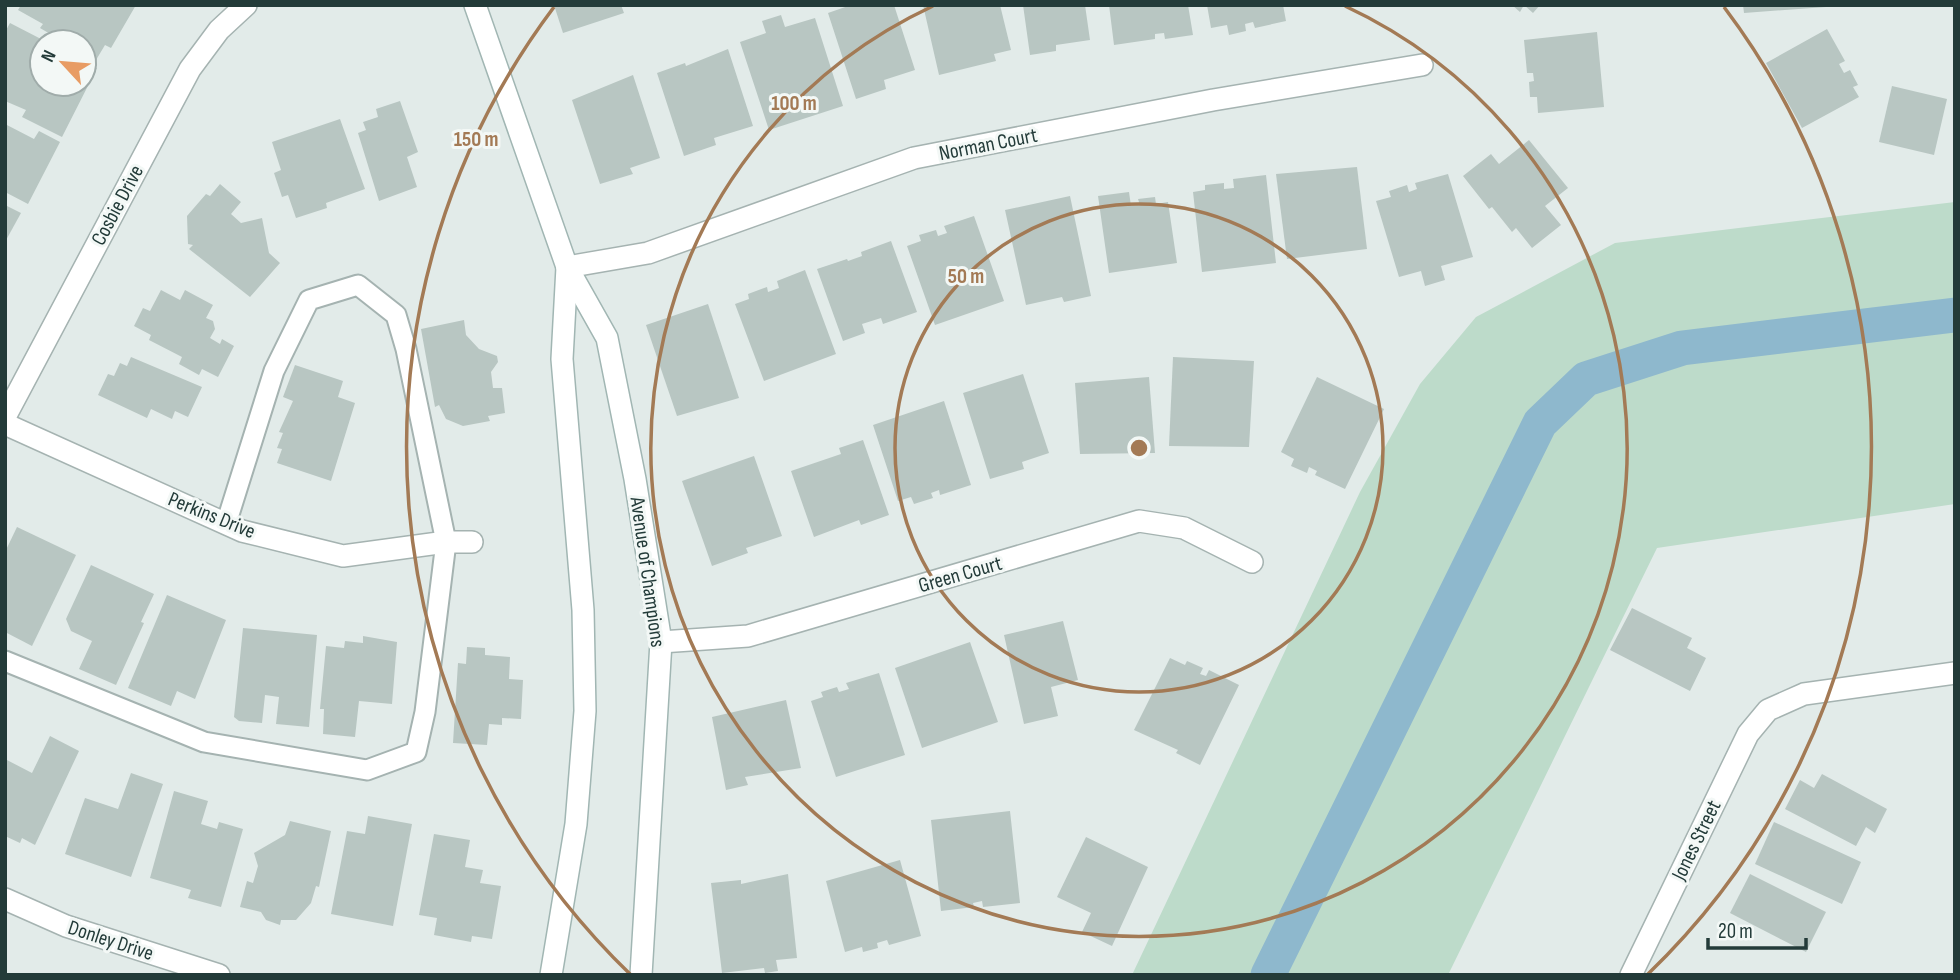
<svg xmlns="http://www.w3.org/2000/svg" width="1960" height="980" font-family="'Sofia Sans Condensed',sans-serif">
<rect width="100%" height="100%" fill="#e2ebe9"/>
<polygon fill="#bddbca" points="1955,202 1955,504 1657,548 1448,975 1132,975 1360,492 1420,384 1476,317 1615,243"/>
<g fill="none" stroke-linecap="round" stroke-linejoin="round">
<polyline stroke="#8eb8cd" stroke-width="35" points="1268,975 1540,423 1586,379 1682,348 1955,315"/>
</g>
<g fill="#b8c6c2">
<polygon points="21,5 136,5 111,48 105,45 96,60 84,54 84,42 64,42 40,28 43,24 18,10"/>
<polygon points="554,5 621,5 624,13 563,33"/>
<polygon points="851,5 894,5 915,70 884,80 886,89 856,99 828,13"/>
<polygon points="923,5 1000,5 1011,50 994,54 996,61 939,75"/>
<polygon points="1023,5 1085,5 1090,40 1056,45 1056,51 1030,55"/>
<polygon points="1109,5 1188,5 1193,35 1165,39 1164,33 1155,34 1155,39 1114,45"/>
<polygon points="1207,5 1283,5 1286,21 1255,28 1253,22 1245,24 1246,31 1229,35 1227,25 1211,28"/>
<polygon points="1512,5 1540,5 1533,13 1524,5 1520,12"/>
<polygon points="1743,5 1826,5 1826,7 1744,13"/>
<polygon points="781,15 785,27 815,18 843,106 769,130 740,42 766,33 762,21"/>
<polygon points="10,23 41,39 35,51 42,55 42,84 84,84 84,61 97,68 62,137 22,117 26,110 5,101 5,32"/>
<polygon points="1827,29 1845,61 1839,64 1844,73 1850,70 1858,85 1853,87 1859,97 1802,128 1766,63"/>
<polygon points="1597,32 1604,107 1538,113 1537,97 1530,97 1529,82 1534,81 1533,73 1527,73 1524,40"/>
<polygon points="728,49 753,126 714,138 716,145 684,156 657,73 685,63 686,66"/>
<polygon points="633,75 660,158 630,168 633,174 600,184 572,100"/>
<polygon points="1892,86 1947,99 1934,155 1879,142"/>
<polygon points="400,101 418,152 407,157 417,187 379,201 358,133 366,130 363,122 378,117 376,109"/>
<polygon points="340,119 365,189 326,203 327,208 296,218 288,195 282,197 274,173 281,170 272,142"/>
<polygon points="5,124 34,139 39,131 60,142 28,204 5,192"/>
<polygon points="1529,140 1568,188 1545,206 1561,225 1532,248 1516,228 1512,232 1492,207 1489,209 1463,176 1491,154 1499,164"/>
<polygon points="1357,167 1367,249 1287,259 1276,174"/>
<polygon points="1448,174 1473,257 1441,266 1445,280 1425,286 1421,271 1399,277 1376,201 1391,197 1389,191 1407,185 1409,192 1417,189 1415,183"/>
<polygon points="1266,175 1276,263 1202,272 1193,192 1205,190 1205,185 1224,183 1224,189 1234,188 1233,179"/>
<polygon points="220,184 241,202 231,214 241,223 262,218 269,253 280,263 250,297 189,249 193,245 188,244 187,216 206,194 210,196"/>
<polygon points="1129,192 1131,206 1140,205 1138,199 1155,197 1156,204 1168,202 1177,263 1109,273 1098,196"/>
<polygon points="1070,196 1091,296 1064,302 1062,297 1026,305 1005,210"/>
<polygon points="5,205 21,213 5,242"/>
<polygon points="974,216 1004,301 935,325 907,246 921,241 919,235 936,230 938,236 947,233 944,226"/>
<polygon points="891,241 917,312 883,324 881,318 862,324 865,333 843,341 817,269 847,259 848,261 862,256 861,252"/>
<polygon points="805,270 836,354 764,381 735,304 749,299 748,294 767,287 768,292 779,288 777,281"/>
<polygon points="161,290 180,300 185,290 213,305 206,318 213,321 215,329 210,338 220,344 222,339 234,346 218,377 202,369 199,375 179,364 182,357 149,340 151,335 134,326 143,308 150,311"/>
<polygon points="708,304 739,398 677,416 646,325"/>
<polygon points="464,320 466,335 479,349 497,356 498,362 491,372 493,388 502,388 505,413 488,416 490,421 463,426 446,419 439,405 435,407 421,329"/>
<polygon points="131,357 202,387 188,417 175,411 172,419 151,409 147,418 98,395 108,374 114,376 120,363 127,366"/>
<polygon points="1173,357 1254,361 1249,447 1169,446"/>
<polygon points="295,365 343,381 338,397 355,403 331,481 277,463 282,449 277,448 283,433 279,432 293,401 283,397"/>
<polygon points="1023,374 1049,453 1022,462 1024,469 990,479 963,393"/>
<polygon points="1149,377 1155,453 1080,454 1075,383"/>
<polygon points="1317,377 1384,409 1345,489 1315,475 1317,471 1309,467 1307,473 1291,466 1294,459 1281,452"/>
<polygon points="944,401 971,485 940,495 939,490 931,493 933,498 914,504 911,497 898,501 873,425"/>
<polygon points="863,440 889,515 861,525 859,520 814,537 791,471 841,454 839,448"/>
<polygon points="754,456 782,536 746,548 748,553 712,566 682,481"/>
<polygon points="17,527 76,555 32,646 5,632 5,552"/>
<polygon points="91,565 154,594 141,622 144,623 116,685 79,669 92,641 71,631 66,619"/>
<polygon points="167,595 226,620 195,699 177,691 171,706 128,688"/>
<polygon points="1632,608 1692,638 1687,648 1706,658 1690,691 1610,650"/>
<polygon points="1063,621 1078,680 1051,687 1058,716 1024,724 1004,635"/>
<polygon points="243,628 317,635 309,727 276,724 279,697 265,695 262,723 239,721 234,717"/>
<polygon points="363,636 397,642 392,704 359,701 355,737 323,734 324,709 320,709 326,646 344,648 345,641 363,643"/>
<polygon points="970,642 998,722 922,748 895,668"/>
<polygon points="467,647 485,648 485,655 510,657 509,679 523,680 521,719 502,718 502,725 489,724 487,745 453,743 458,663 466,664"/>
<polygon points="1170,658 1185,665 1187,661 1203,668 1200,674 1206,676 1209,670 1239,685 1200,765 1176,753 1178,750 1134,730"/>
<polygon points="879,673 905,755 836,777 811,701 823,697 821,692 837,687 839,692 849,689 846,683"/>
<polygon points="786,700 801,768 745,777 748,785 726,790 712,717"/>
<polygon points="50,736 79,751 35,845 22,838 20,843 5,836 5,759 32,773"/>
<polygon points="131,773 163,784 131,877 65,854 85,798 118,809"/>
<polygon points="1822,774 1887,809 1875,833 1866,827 1856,846 1785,809 1800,780 1814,788"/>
<polygon points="174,791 208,801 201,824 217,829 219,822 243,829 221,907 188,898 191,890 150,878"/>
<polygon points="1010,811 1020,903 983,907 982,901 973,903 974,907 941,911 931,820"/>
<polygon points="368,816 412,824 393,926 331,914 347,831 365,834"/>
<polygon points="290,821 331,831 319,887 316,886 311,903 296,920 281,920 280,925 266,920 261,912 240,907 247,881 253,883 258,866 254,853 285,835"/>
<polygon points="1774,822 1861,862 1842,904 1755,864"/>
<polygon points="434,834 470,840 465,867 483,870 480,883 501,886 492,939 472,936 471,942 434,935 437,918 419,915"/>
<polygon points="1086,837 1148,867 1112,946 1082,932 1091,913 1057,897"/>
<polygon points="900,860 921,936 889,945 887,940 877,943 878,948 863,952 862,947 845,952 826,881"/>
<polygon points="788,874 797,958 776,960 778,971 765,973 764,968 722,973 711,883 741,880 741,884"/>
<polygon points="1750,874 1826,912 1806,952 1730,913"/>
</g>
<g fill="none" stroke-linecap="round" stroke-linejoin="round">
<defs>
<polyline id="lane" points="5,661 204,742 367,770 416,752 425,712 446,542 406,349 396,315 358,285 309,300 274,371 226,524"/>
<g id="street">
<polyline points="567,267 648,253 914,158 1213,100 1422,65"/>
<polyline points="5,417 190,69 219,30 246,5"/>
<polyline points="5,424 242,531 343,556 446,542 472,542"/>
<polyline points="661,642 748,636 1139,521 1184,528 1252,562"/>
<polyline points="5,899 66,926 219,975"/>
<polyline points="1631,975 1748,734 1768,710 1804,694 1955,673"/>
</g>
<g id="secondary">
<polyline points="475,5 567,267 607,338 635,479 661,642 641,975"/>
<polyline points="551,975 576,824 585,711 583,610 562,359 567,267"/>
</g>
</defs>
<use href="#lane" stroke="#a5b3b1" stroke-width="23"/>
<use href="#street" stroke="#a5b3b1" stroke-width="24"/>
<use href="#secondary" stroke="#a1b6b3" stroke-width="24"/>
<use href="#lane" stroke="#fff" stroke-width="19"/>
<use href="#street" stroke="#fff" stroke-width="21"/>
<use href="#secondary" stroke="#fff" stroke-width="21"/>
</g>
<g fill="none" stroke="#a37a55" stroke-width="3.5">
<circle cx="1139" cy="448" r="244"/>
<path d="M1345 6A488 488 0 1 1 933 6"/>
<path d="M631 975A732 732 0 0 1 554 7M1724 7A732 732 0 0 1 1647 975"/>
</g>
<g text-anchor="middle" stroke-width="6" stroke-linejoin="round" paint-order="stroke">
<g font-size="21" fill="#233b39" stroke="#f3f8f6">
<text transform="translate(988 144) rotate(-11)" y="7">Norman Court</text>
<text transform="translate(117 205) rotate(-62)" y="7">Cosbie Drive</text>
<text transform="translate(212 515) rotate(22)" y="7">Perkins Drive</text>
<text transform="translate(648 572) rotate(82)" y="7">Avenue of Champions</text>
<text transform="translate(960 574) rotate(-16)" y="7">Green Court</text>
<text transform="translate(1696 840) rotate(-64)" y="7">Jones Street</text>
<text transform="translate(111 940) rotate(18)" y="7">Donley Drive</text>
</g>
</g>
<circle cx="1139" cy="448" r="10" fill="#a37a55" stroke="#f3f8f6" stroke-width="3.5"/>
<g font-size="21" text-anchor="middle" font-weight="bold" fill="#a37a55" stroke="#f3f8f6" stroke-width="6" stroke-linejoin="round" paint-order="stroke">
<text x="794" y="110">100 m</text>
<text x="476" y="146">150 m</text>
<text x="966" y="283">50 m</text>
</g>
<rect width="1960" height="980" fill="none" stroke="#233b39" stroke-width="14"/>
<g transform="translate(63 63) rotate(296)"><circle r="33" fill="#f3f8f6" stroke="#a0acaa" stroke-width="2"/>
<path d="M0-5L12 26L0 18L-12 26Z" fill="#e89c64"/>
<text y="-10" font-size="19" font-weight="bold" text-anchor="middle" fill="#233b39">N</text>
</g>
<path d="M1708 938v10h98v-10" fill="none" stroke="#233b39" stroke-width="3.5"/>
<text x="1718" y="938" font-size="21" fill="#233b39" stroke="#f3f8f6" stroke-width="5" paint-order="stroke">20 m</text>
</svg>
